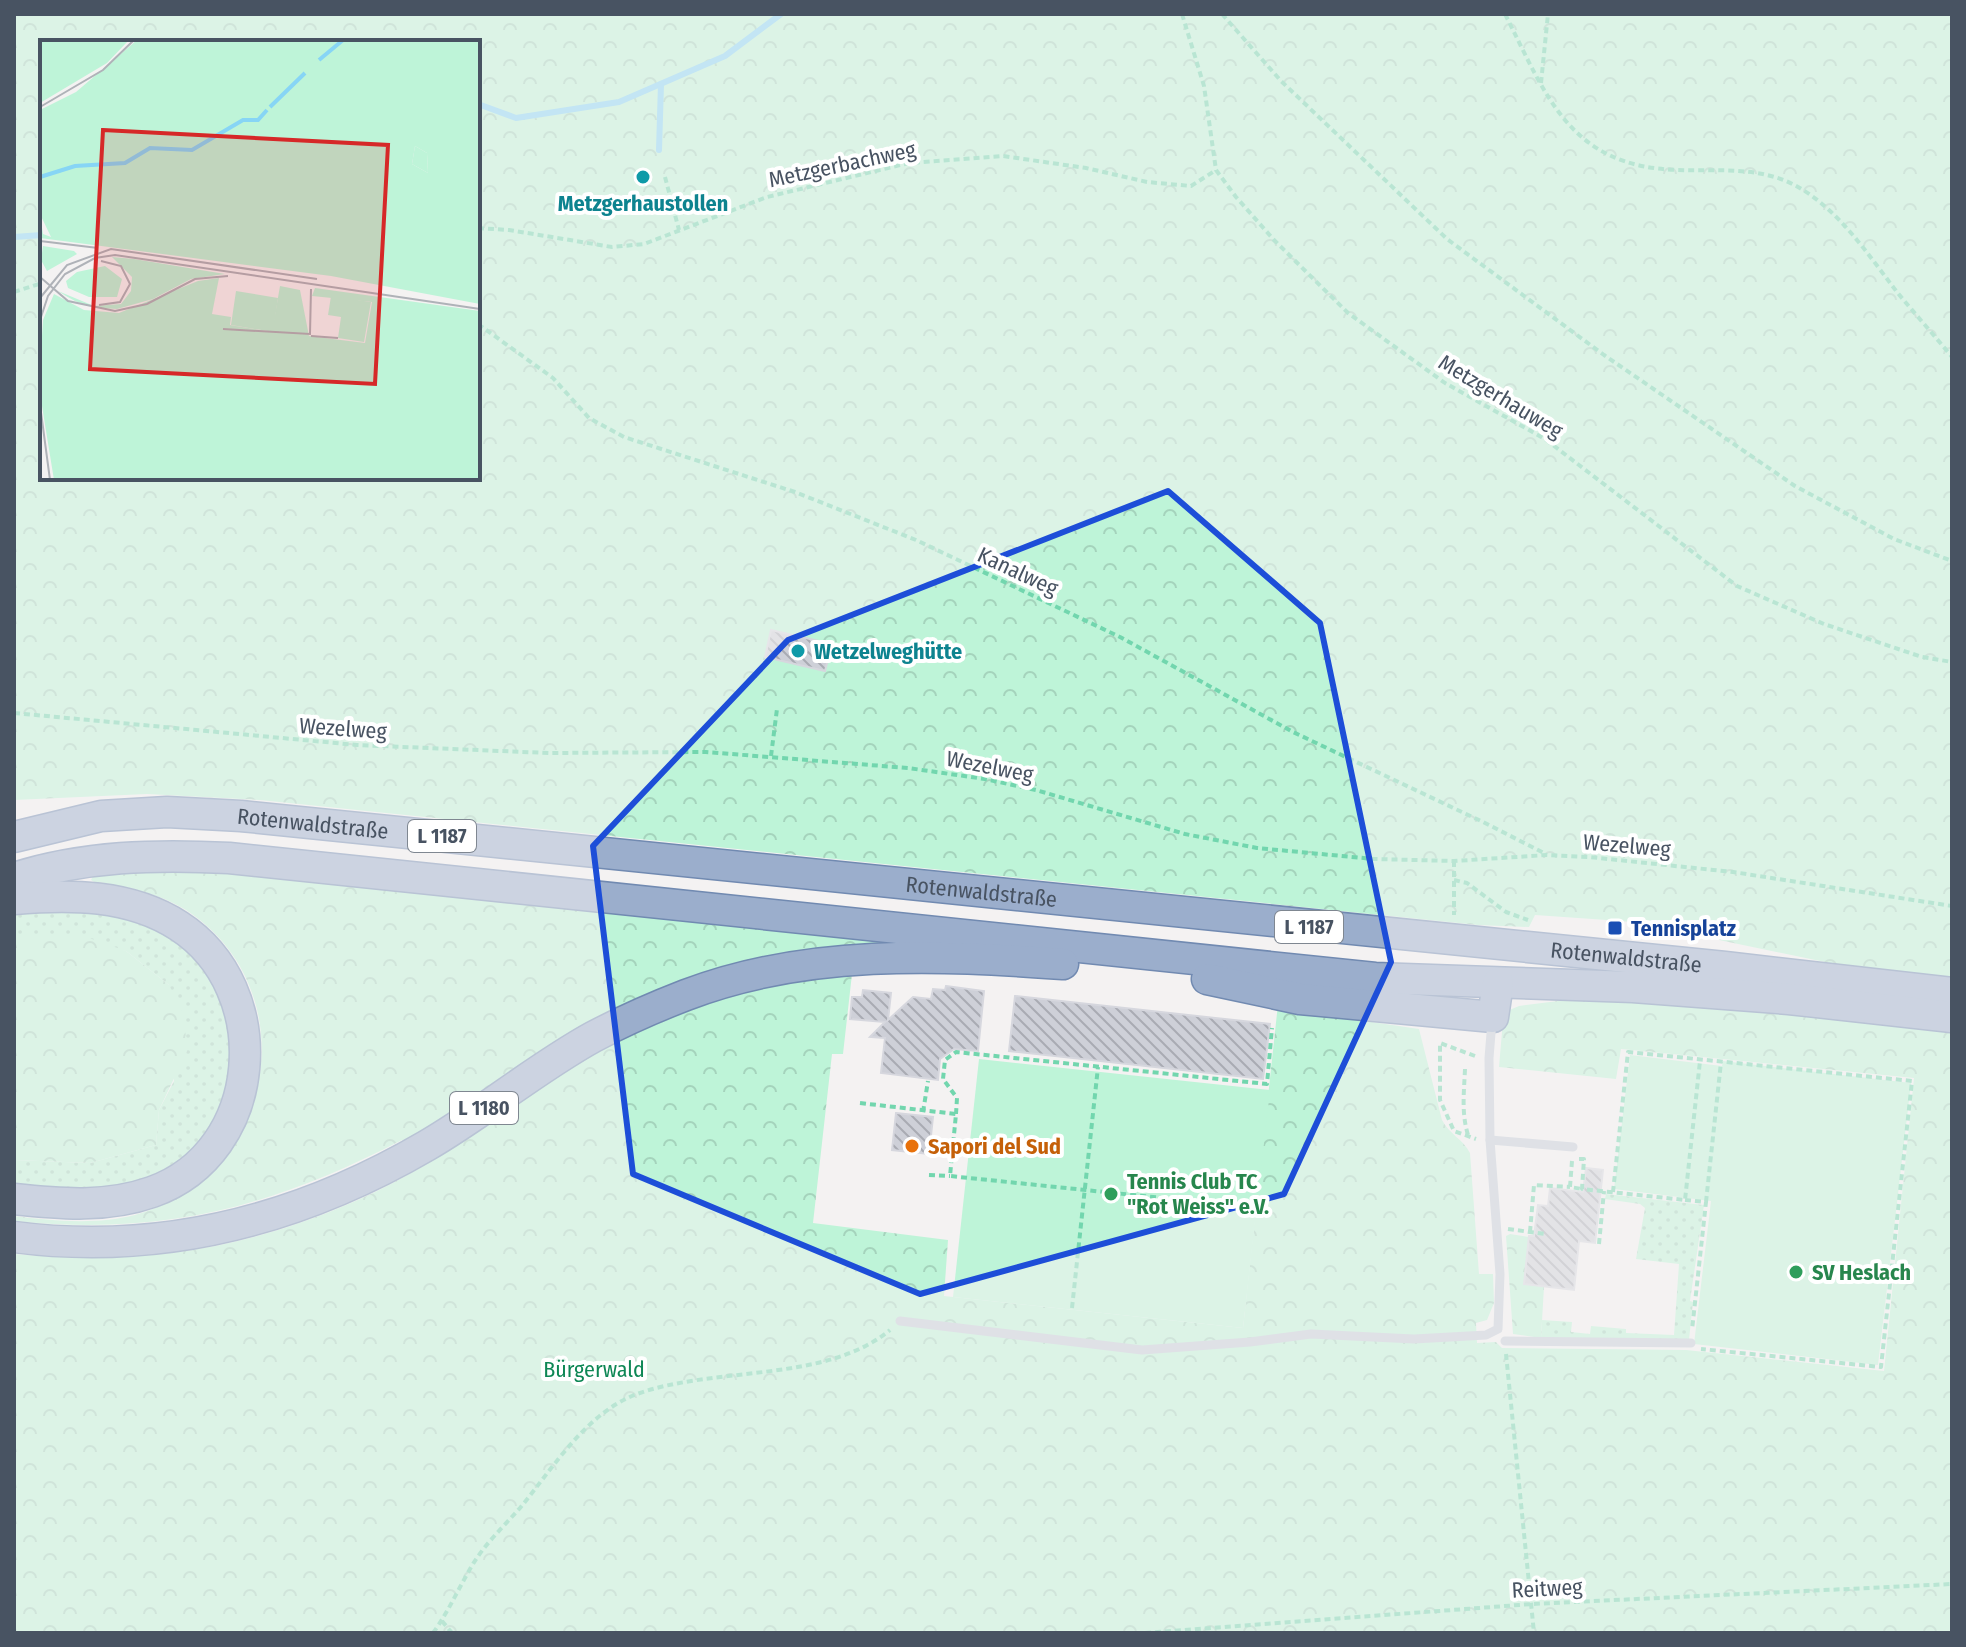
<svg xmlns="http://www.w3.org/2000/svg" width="1966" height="1647" font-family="'Fira Sans Condensed',sans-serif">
<defs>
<pattern id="grass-dots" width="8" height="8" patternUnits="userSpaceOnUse" patternTransform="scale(2)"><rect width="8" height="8" fill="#bef4d8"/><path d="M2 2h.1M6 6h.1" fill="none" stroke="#a5d3bc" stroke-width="1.8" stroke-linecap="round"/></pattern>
<pattern id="forest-crowns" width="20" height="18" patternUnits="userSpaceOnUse" patternTransform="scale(2)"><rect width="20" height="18" fill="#bef4d8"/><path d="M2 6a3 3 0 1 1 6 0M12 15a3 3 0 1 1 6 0" fill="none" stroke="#a5d3bc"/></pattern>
<pattern id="building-back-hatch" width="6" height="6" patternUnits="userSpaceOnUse" patternTransform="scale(2)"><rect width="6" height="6" fill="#ced0d8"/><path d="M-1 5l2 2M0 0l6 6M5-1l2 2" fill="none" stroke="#a9abb3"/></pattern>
</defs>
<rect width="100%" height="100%" fill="#f4f2f2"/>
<g fill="url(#grass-dots)">
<polygon points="58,909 87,910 144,922 187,947 218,984 232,1033 227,1094 211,1128 186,1157 143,1181 88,1191 14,1185 14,1160 90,1163 156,1145 159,1110 174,1081 169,985 126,951 14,937 14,914"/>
<polygon points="1606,1194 1704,1205 1690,1301 1693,1302 1689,1340 1541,1338 1542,1320 1572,1322 1571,1332 1590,1334 1591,1326 1626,1329 1626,1333 1674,1335 1679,1264 1636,1259 1645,1208 1640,1204 1605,1199"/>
</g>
<g fill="url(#forest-crowns)" fill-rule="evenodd">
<path d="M14,14H1952V982L1878,973L1719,940L1720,932L1621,921L1535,915L1529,927L1478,925L260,800L147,794L14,800ZM42,42H478V478H42Z"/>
<path d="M179,868L896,943L826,947L773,955L715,970L659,991L405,1143L402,1140C270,1208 163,1236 14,1221V1216C53,1221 97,1225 135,1215C275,1178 309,990 186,910C160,894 129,887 99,882V885L91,880L94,874Z"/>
<polygon points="62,936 92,939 126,951 169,985 184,1015 187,1051 159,1110 156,1145 90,1163 14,1160 14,937"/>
<path d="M852,974L843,1054H832L813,1223L948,1240L944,1296L1243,1328L1278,1004L1345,1018L1419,1029L1442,1120C1450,1135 1463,1139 1470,1153L1479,1274H1493L1494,1303L1487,1320L1476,1323L1477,1343L1496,1342L1502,1348L1686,1350L1884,1371L1914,1078L1621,1049L1616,1079L1499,1067L1503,1020L1507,1011L1519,1006L1558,1001L1628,999L1952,1028V1633H14V1254C147,1265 251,1250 373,1193C455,1154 526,1094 604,1048C655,1019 716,996 774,985C799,979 826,977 852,974Z"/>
<polygon points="1510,1234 1529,1237 1524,1284 1544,1287 1541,1338 1513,1334 1506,1236"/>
</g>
<g fill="#bef4d8">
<polygon points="1630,1055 1722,1066 1723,1061 1911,1083 1878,1365 1694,1344 1711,1201 1614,1189"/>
<polygon points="979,1059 1270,1090 1243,1328 953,1297"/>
</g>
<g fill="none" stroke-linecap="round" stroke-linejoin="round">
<g stroke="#87d5f5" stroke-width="6">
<polyline points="478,104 516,118 619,102 725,56 781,14"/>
<polyline points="659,150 661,84"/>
<polyline points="14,237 42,235"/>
</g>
</g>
<g fill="url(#building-back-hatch)" stroke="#d6d7de" stroke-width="2">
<polygon points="771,630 832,644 825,671 765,657"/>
<polygon points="946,986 984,991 978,1051 954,1049 940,1059 938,1080 881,1073 885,1038 870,1037 885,1022 850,1019 852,997 862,997 863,990 891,993 888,1020 913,997 931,999 933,989 945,990"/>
<polygon points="1015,996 1270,1024 1263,1079 1009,1051"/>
<polygon points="896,1113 933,1117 929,1154 892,1150"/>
<polygon points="1586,1168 1603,1170 1595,1243 1579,1241 1574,1290 1524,1284 1529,1236 1534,1236 1538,1205 1548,1206 1550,1188 1583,1192"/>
</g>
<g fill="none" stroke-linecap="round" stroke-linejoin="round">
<defs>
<g id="trunk">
<path id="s1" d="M14,837L101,816L167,812L241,816L1725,967L1952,993"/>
<path d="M14,878C84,856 156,854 229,858L1375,978L1633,987L1789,999L1952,1017"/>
<path d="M14,899C69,894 130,894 179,926C276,989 265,1152 152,1192C107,1208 61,1204 14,1199"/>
<polyline points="1207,979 1300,999 1493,1017 1498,983"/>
<path d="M14,1237C161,1256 299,1220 426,1146C483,1113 535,1069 593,1037C623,1021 655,1007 686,995C806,949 938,955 1063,964"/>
</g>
</defs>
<use href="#trunk" stroke="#718ab1" stroke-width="33"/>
<g stroke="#72d6ae" stroke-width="4" stroke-dasharray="6 4" stroke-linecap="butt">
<polyline points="1182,14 1204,86 1216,170 1236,197 1274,240 1348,313 1445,383 1545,439 1737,586 1824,624 1922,657 1952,662"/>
<polyline points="1222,14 1281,81 1447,239 1604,355 1795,486 1894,539 1952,561"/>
<path d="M1505,14C1547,97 1570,167 1678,170C1714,171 1752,167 1786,181C1834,202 1866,252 1897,292C1915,314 1934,335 1952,357"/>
<polyline points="1541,83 1548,14"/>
<polyline points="665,177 679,230"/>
<polyline points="478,228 509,230 612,247 644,244 767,197 909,163 1003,156 1086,168 1147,182 1191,186 1216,170"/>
<polyline points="14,292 42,283"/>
<polyline points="478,324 553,378 589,418 624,437 795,492 916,540 1120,637 1293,732 1483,822 1544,853"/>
<polyline points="14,713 357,745 549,753 706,752 908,768 985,779 1036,790 1185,834 1257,848 1374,859 1454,861 1547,855 1589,857 1733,872 1952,906"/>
<polyline points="771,756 777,709"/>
<polyline points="1454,861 1454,915"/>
<polyline points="1454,880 1467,883 1506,912 1528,920"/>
<polyline points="1475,1056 1440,1043 1440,1100 1454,1131 1476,1139"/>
<path d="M1465,1069C1464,1093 1461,1115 1469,1138"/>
<polyline points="860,1103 956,1114 950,1176 1201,1202"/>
<polyline points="923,1112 928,1081"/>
<polyline points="956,1114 957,1098 943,1079 945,1060 956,1052 1267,1084 1272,1028"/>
<polyline points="933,1142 953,1143"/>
<polyline points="1579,1159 1584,1159 1582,1189 1685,1200 1700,1061"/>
<polyline points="1572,1161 1570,1187 1582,1189"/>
<polyline points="929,1175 950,1176"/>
<polyline points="1613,1192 1628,1052 1912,1081 1881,1367 1701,1349"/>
<polyline points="1685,1200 1706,1202 1692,1330"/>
<polyline points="1706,1202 1721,1062"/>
<polyline points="1508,1229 1545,1234"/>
<polyline points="1530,1232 1534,1185 1570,1187"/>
<polyline points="1599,1244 1604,1191"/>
<polyline points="1072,1308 1098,1067"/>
<polyline points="1506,1354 1534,1633"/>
<polyline points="442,1621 452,1633"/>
<path d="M433,1633C449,1611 459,1587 473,1564C485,1544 504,1526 520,1508C553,1468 586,1413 637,1394C714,1366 826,1383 890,1330"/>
<polyline points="1145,1633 1532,1604 1952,1584"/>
</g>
<g stroke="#c5cdd8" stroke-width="9">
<polyline points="1490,1140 1573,1147"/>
<polyline points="900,1321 1142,1350 1250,1342 1311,1334 1414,1339 1486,1335 1498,1329 1500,1274 1490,1140 1489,1058 1492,1021"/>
<polyline points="1505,1341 1691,1343"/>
</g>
<use href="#trunk" stroke="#9baecc" stroke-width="30"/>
</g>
<path d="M0 0H1966V1647H0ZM1168,491L1320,623L1391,962L1284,1194L920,1294L633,1174L593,846L788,640Z" fill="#f4f2f2" fill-opacity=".55" fill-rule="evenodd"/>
<path fill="none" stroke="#1d4ed8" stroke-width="6" stroke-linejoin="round" d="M1168,491L1320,623L1391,962L1284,1194L920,1294L633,1174L593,846L788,640Z"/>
<g fill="#0f9aa8" stroke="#fff" stroke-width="3">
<circle cx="643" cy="177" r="8"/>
<circle cx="798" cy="651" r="8"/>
</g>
<rect fill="#1a4fb4" stroke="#fff" stroke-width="3" x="1607" y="920" width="16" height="16" rx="4"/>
<circle fill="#e8710a" stroke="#fff" stroke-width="3" cx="912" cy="1146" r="8"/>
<g fill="#2e9e5b" stroke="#fff" stroke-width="3">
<circle cx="1111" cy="1194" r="8"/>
<circle cx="1796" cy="1272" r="8"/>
</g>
<g text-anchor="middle" stroke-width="8" stroke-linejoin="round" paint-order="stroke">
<g fill="#fff" stroke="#7f8791" stroke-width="2">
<rect x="408" y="820" width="68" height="32" rx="6"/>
<rect x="1275" y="911" width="68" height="32" rx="6"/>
<rect x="450" y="1092" width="68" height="32" rx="6"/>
</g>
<g font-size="20" font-weight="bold" fill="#485362">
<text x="442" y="843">L 1187</text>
<text x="1309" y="934">L 1187</text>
<text x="484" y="1115">L 1180</text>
</g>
<g font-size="22" fill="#485362" stroke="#fff">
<text transform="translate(842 164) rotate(-12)" y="8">Metzgerbachweg</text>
<text transform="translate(1501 396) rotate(31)" y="8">Metzgerhauweg</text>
<text transform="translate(1018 571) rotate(25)" y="8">Kanalweg</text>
<text transform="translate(343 728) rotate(4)" y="8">Wezelweg</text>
<text transform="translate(990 766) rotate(11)" y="8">Wezelweg</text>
<text dy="8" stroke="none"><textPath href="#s1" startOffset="302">Rotenwaldstraße</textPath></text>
<text transform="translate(1627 845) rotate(5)" y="8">Wezelweg</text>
<text dy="8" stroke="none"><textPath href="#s1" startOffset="974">Rotenwaldstraße</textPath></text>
<text dy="8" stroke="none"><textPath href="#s1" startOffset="1622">Rotenwaldstraße</textPath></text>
<text transform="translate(1547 1588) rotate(-3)" y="8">Reitweg</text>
</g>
<g font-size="22" font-weight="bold" fill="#0d838f" stroke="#fff">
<text x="643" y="211">Metzgerhaustollen</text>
<text x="814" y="659" text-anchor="start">Wetzelweghütte</text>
</g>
<g font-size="22" font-weight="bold" fill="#164399" stroke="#fff" text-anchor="start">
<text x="1631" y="936">Tennisplatz</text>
</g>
<g font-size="22" font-weight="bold" fill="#c56008" stroke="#fff" text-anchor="start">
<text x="928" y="1154">Sapori del Sud</text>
</g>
<g font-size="22" font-weight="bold" fill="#27864d" stroke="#fff" text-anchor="start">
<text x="1127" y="1189">Tennis Club TC<tspan x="1127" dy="25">"Rot Weiss" e.V.</tspan></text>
<text x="1812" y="1280">SV Heslach</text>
</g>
<g font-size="22" fill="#0e8755" stroke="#fff">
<text x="594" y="1377">Bürgerwald</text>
</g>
</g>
<g transform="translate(40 40)">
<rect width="440" height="440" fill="#f4f2f2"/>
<path d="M375,106L387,113L388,133L372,124Z" fill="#bef4d8"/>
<path d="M0,0H89L67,23L0,63ZM97,0H440V264L291,236L0,198L2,188L3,194L11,197L0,174V70L36,52ZM375,106L387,113L388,133L372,124ZM3,206L34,211L37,214L7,231L1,220ZM72,217L94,219L185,234L151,239L113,259L77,269L61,268L48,266L35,261L26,256L18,251L54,266L81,264L91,251L92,237ZM65,226L82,239L77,257H49L28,248L26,241L37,232ZM179,238L172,274L191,277L190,285L232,292L240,246L260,250L269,296L325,303L332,262L272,256L275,248L440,271V440H14L2,366L1,312L3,280L14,254L44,270L79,273L158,241Z" fill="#bef4d8" fill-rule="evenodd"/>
<path d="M196,251L238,258L233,292L191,285ZM291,256L331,262L324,302L298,298L301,277L288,275Z" fill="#bef4d8"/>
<path fill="none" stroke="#87d5f5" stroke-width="4" d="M279,20L303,0M230,67L265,33M0,137L35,126L85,123L110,108L152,110L203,80H218L227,70"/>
<path fill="none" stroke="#afb2b8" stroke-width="2" d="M0,67L63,30L94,0M0,201L58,208M0,237L28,261L75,271L107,264L155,239L188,236M0,258L27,225L71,209L277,239M59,265L80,262L90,244L81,226L61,221M0,280L8,256L25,234L55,218L75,215L440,269M183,289L270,294L271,249M271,296L298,298M0,365L10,440"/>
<path fill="#d62828" fill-opacity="0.15" stroke="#d62828" stroke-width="4" d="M63,90L348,105L335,344L50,329Z"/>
<rect width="440" height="440" fill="none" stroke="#485362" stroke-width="4"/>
</g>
<rect width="1966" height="1647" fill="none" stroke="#485362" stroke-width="32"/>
</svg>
